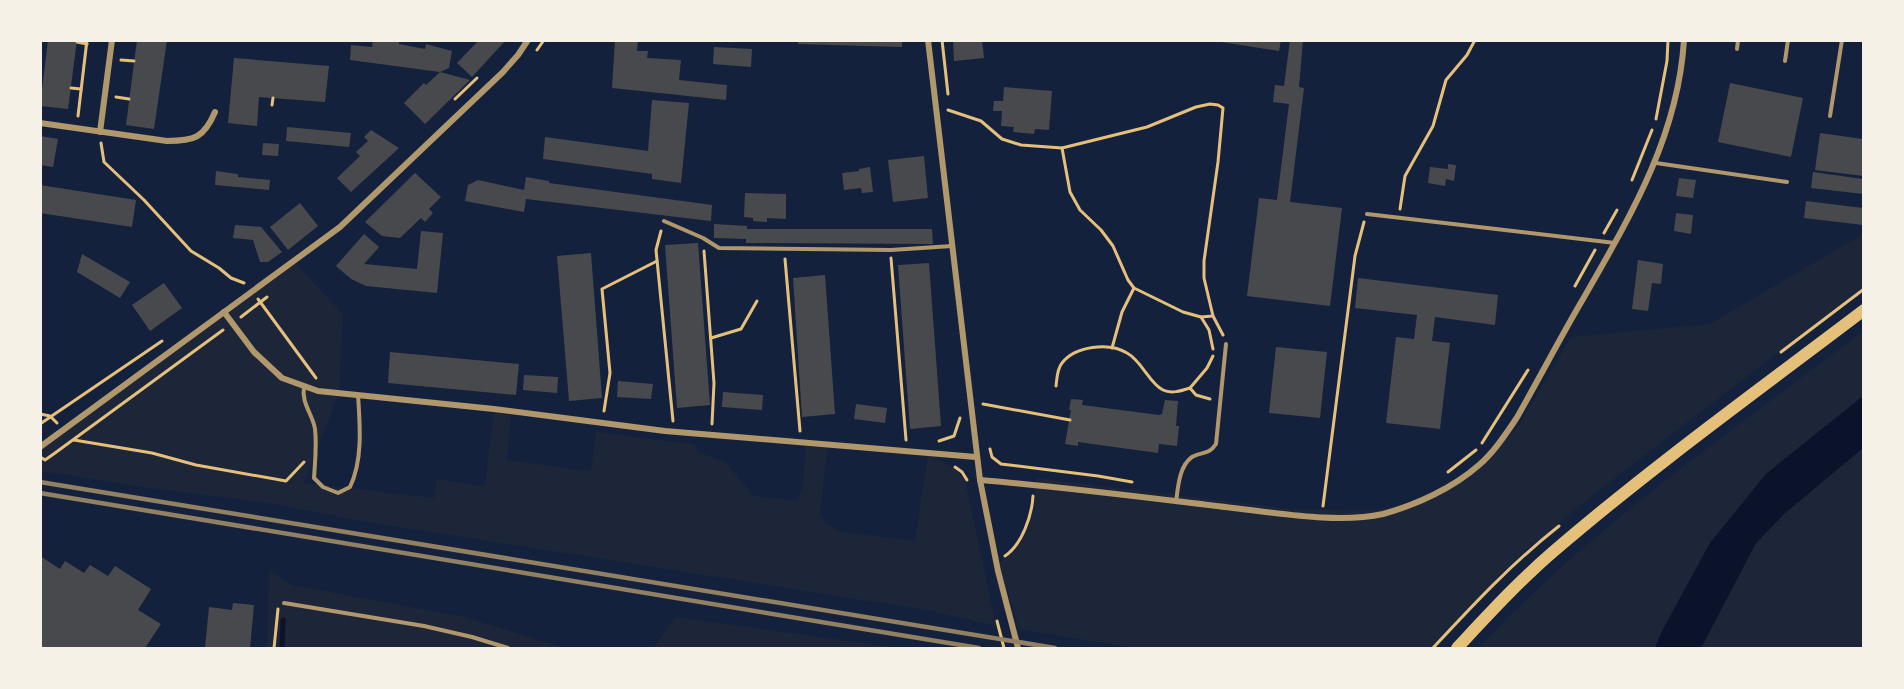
<svg xmlns="http://www.w3.org/2000/svg" width="1904" height="689" font-family="Raleway,sans-serif">
<rect width="100%" height="100%" fill="#14213d"/>
<g fill="#1d2539">
<polygon points="1863,234 1863,287 1593,495 1520,555 1431,648 1135,648 1019,629 999,563 1013,553 1020,544 1034,507 1036,478 1292,509 1373,510 1406,505 1460,481 1482,466 1520,423 1571,337 1710,324"/>
<polygon points="295,263 343,314 339,393 304,483 434,498 437,479 485,486 494,410 511,412 507,460 591,471 596,432 690,444 695,445 698,452 725,462 754,496 797,501 803,486 806,443 828,445 820,513 826,524 841,532 915,541 928,454 954,468 965,480 996,626 926,610 355,520 269,503 149,488 41,471 41,448 224,313 253,353 283,377 255,351 225,312"/>
<path d="M1863,331V396L1766,474L1710,543L1661,633L1655,648H1478C1592,527 1731,431 1863,331Z"/>
<polygon points="1863,448 1863,648 1701,648 1756,543 1784,514"/>
<polygon points="269,570 292,585 460,616 566,648 267,648"/>
<polygon points="675,617 899,648 653,648"/>
</g>
<polygon fill="#0b132b" points="1863,396 1863,448 1784,514 1756,543 1701,648 1655,648 1661,633 1710,543 1766,474"/>
<g fill="none" stroke-linecap="round" stroke-linejoin="round">
<polyline stroke="#0b132b" stroke-width="5" points="282,648 283,620"/>
</g>
<g fill="#48494c">
<polygon points="48,40 77,40 68,109 40,106"/>
<polygon points="137,40 167,40 154,129 126,125"/>
<polygon points="373,40 399,40 399,44 425,49 426,44 452,51 449,68 440,72 350,60 351,45 372,47"/>
<polygon points="479,40 506,40 472,77 457,63"/>
<polygon points="615,40 638,40 637,51 648,51 647,58 681,60 679,80 727,85 726,100 612,88"/>
<polygon points="798,40 902,40 902,47 798,44"/>
<polygon points="953,40 982,40 984,58 954,61"/>
<polygon points="1209,40 1281,40 1279,51"/>
<polygon points="1290,40 1303,40 1299,87 1304,88 1290,202 1342,208 1330,306 1247,296 1259,198 1277,200 1289,104 1273,102 1275,85 1284,86"/>
<polygon points="714,47 752,49 751,67 713,64"/>
<polygon points="234,58 329,66 325,102 259,97 257,126 228,123"/>
<polygon points="440,72 470,80 425,124 404,103 424,83 426,85"/>
<polygon points="1730,83 1803,98 1791,157 1718,142"/>
<polygon points="1004,87 1052,91 1049,130 1035,129 1034,134 1013,132 1014,127 1001,126 1002,111 993,111 994,101 1003,101"/>
<polygon points="652,100 689,103 681,183 652,179 652,174 543,159 545,137 648,151"/>
<polygon points="287,127 351,133 349,147 286,141"/>
<polygon points="371,130 399,148 351,192 337,178 360,156 356,152 368,141 364,137"/>
<polygon points="1820,133 1863,139 1863,176 1815,170"/>
<polygon points="40,136 58,139 53,167 40,165"/>
<polygon points="263,143 279,144 278,156 262,155"/>
<polygon points="924,156 928,198 893,202 888,160"/>
<polygon points="1448,164 1456,165 1454,181 1446,179 1445,186 1428,183 1430,167 1448,169"/>
<polygon points="870,167 873,192 862,193 861,188 844,190 842,173 859,171 859,169"/>
<polygon points="216,171 238,174 238,177 270,180 269,190 215,185"/>
<polygon points="1813,172 1863,179 1863,194 1811,188"/>
<polygon points="415,173 441,197 429,209 433,213 425,222 421,218 400,238 382,236 365,222"/>
<polygon points="526,177 549,181 549,183 712,205 711,221 526,199 524,212 465,201 468,185 478,180 524,190"/>
<polygon points="1679,178 1696,180 1693,198 1676,196"/>
<polygon points="40,185 136,200 132,227 40,213"/>
<polygon points="745,193 786,194 786,219 767,218 767,222 753,221 753,218 744,217"/>
<polygon points="1806,201 1863,208 1863,225 1804,218"/>
<polygon points="300,203 318,226 288,250 270,227"/>
<polygon points="1676,213 1693,215 1691,234 1674,231"/>
<polygon points="714,224 747,226 747,229 932,229 933,244 746,243 746,239 714,238"/>
<polygon points="235,225 261,227 282,252 268,262 260,262 253,240 233,238"/>
<polygon points="421,231 443,233 437,293 366,286 351,279 336,266 364,234 379,247 364,264 417,269"/>
<polygon points="698,243 710,405 677,408 665,245"/>
<polygon points="591,253 602,398 569,401 557,256"/>
<polygon points="82,254 130,282 120,298 77,272"/>
<polygon points="1638,260 1663,264 1661,284 1652,283 1648,311 1632,309"/>
<polygon points="929,263 941,426 910,429 898,265"/>
<polygon points="825,275 835,414 802,417 793,278"/>
<polygon points="1358,278 1498,295 1495,325 1435,317 1432,341 1450,343 1440,429 1386,423 1396,337 1414,339 1417,315 1355,308"/>
<polygon points="164,283 182,308 150,331 132,305"/>
<polygon points="1276,347 1327,352 1320,418 1269,413"/>
<polygon points="390,352 519,364 516,395 388,383"/>
<polygon points="524,375 558,377 557,393 523,390"/>
<polygon points="618,381 653,384 651,399 617,397"/>
<polygon points="723,392 763,395 762,410 722,407"/>
<polygon points="1071,399 1083,400 1082,405 1159,415 1162,414 1165,400 1178,401 1176,426 1179,426 1177,446 1159,444 1158,453 1078,442 1078,446 1065,444 1071,410 1069,410"/>
<polygon points="856,404 887,408 885,423 854,419"/>
<polygon points="40,556 60,569 65,561 84,573 90,565 108,576 115,566 151,589 138,610 161,624 145,648 40,648"/>
<polygon points="233,603 254,605 250,648 205,648 209,607 232,610"/>
</g>
<g fill="none" stroke-linecap="round" stroke-linejoin="round">
<g stroke="#e5c07b" stroke-width="3">
<polyline points="942,40 948,94"/>
<polyline points="77,42 87,44"/>
<polyline points="537,50 544,40"/>
<polyline points="121,60 134,61"/>
<polyline points="71,88 81,89"/>
<polyline points="116,97 129,99"/>
<polyline points="455,99 477,78"/>
<polyline points="272,105 273,98"/>
<polyline points="948,110 981,121 1002,139 1021,145 1062,148 1147,127 1196,107 1210,104 1218,105 1223,108 1218,162 1204,261 1204,278 1213,316 1223,335"/>
<polyline points="78,116 87,40"/>
<polyline points="1656,119 1667,61 1668,40"/>
<polyline points="101,143 104,162 144,200 191,251 219,268 231,278 244,283"/>
<polyline points="1062,148 1070,192 1080,210 1101,230 1113,246 1128,280 1134,288 1183,312 1201,317 1213,316"/>
<polyline points="1632,180 1652,130"/>
<polyline points="1400,209 1405,176 1433,126 1446,80 1467,55 1475,40"/>
<polyline points="661,231 656,250 673,421"/>
<polyline points="1604,233 1617,210"/>
<polyline points="704,251 714,383 712,424"/>
<polyline points="891,258 906,440"/>
<polyline points="785,259 800,431"/>
<polyline points="1575,286 1595,250"/>
<polyline points="258,299 316,378"/>
<polyline points="241,317 267,297"/>
<polyline points="1201,317 1209,330 1213,349"/>
<polyline points="711,338 741,329 757,301"/>
<polyline points="1112,348 1122,312 1134,288"/>
<polyline points="1781,352 1864,289"/>
<path d="M1056,386C1057,378 1057,369 1062,363C1075,346 1109,342 1127,353C1142,361 1149,383 1163,390C1171,394 1181,391 1190,388L1196,395L1210,399"/>
<polyline points="1190,388 1207,368 1213,356"/>
<polyline points="983,404 1070,420"/>
<polyline points="604,411 610,373 602,289 657,261"/>
<polyline points="40,414 50,416 57,423"/>
<polyline points="40,424 162,341"/>
<polyline points="74,440 152,453 196,465 286,481 304,462"/>
<polyline points="939,441 954,436 960,418"/>
<polyline points="1482,443 1528,370"/>
<polyline points="990,449 992,457 1001,464 1098,476 1132,482"/>
<polyline points="42,458 45,460 55,453 223,330"/>
<polyline points="955,467 962,472 967,480"/>
<polyline points="1448,472 1476,450"/>
<polyline points="1323,506 1355,256 1364,222"/>
<path d="M1005,556C1022,545 1032,515 1033,496"/>
<polyline points="997,621 1004,648"/>
<polyline points="274,648 278,609"/>
<path d="M1433,648C1473,605 1512,563 1559,526"/>
</g>
<g stroke="#b1986c" stroke-width="4">
<polyline points="1737,49 1738,40"/>
<polyline points="1785,61 1788,40"/>
<polyline points="1830,116 1842,40"/>
<polyline points="1656,163 1787,182"/>
<polyline points="1367,214 1615,243"/>
<polyline points="664,221 703,238 719,248 891,250 952,246"/>
<path d="M304,387C301,403 313,415 315,429C317,445 315,462 314,478L323,487L338,493L350,487C363,460 360,425 358,395"/>
<path d="M1176,502C1178,488 1179,466 1192,457C1202,451 1208,456 1216,444L1226,344"/>
<polyline points="284,603 424,626 472,637 508,648"/>
</g>
<g stroke="#b1986c" stroke-width="6">
<polyline points="928,40 980,480 998,571 1018,648"/>
<path d="M40,123L167,141C194,141 204,138 215,112"/>
<polyline points="100,132 112,40"/>
<polyline points="224,312 254,352 282,378 318,391 494,409 665,431 976,457"/>
<polyline points="40,447 340,227 503,72 518,55 528,40"/>
<path d="M980,480C1065,487 1149,498 1233,508C1278,513 1339,524 1383,514C1416,505 1453,488 1479,465C1494,452 1505,435 1516,419C1539,379 1560,338 1583,299C1630,217 1678,137 1684,40"/>
</g>
<path stroke="#e5c07b" stroke-width="12" d="M1457,648C1488,615 1519,581 1554,551C1653,466 1760,389 1864,310"/>
<g stroke="#918062" stroke-width="4.5">
<polyline points="40,482 1055,648"/>
<polyline points="40,493 979,648"/>
</g>
</g>
<rect width="1904" height="689" fill="none" stroke="#f6f1e7" stroke-width="84"/>
</svg>
